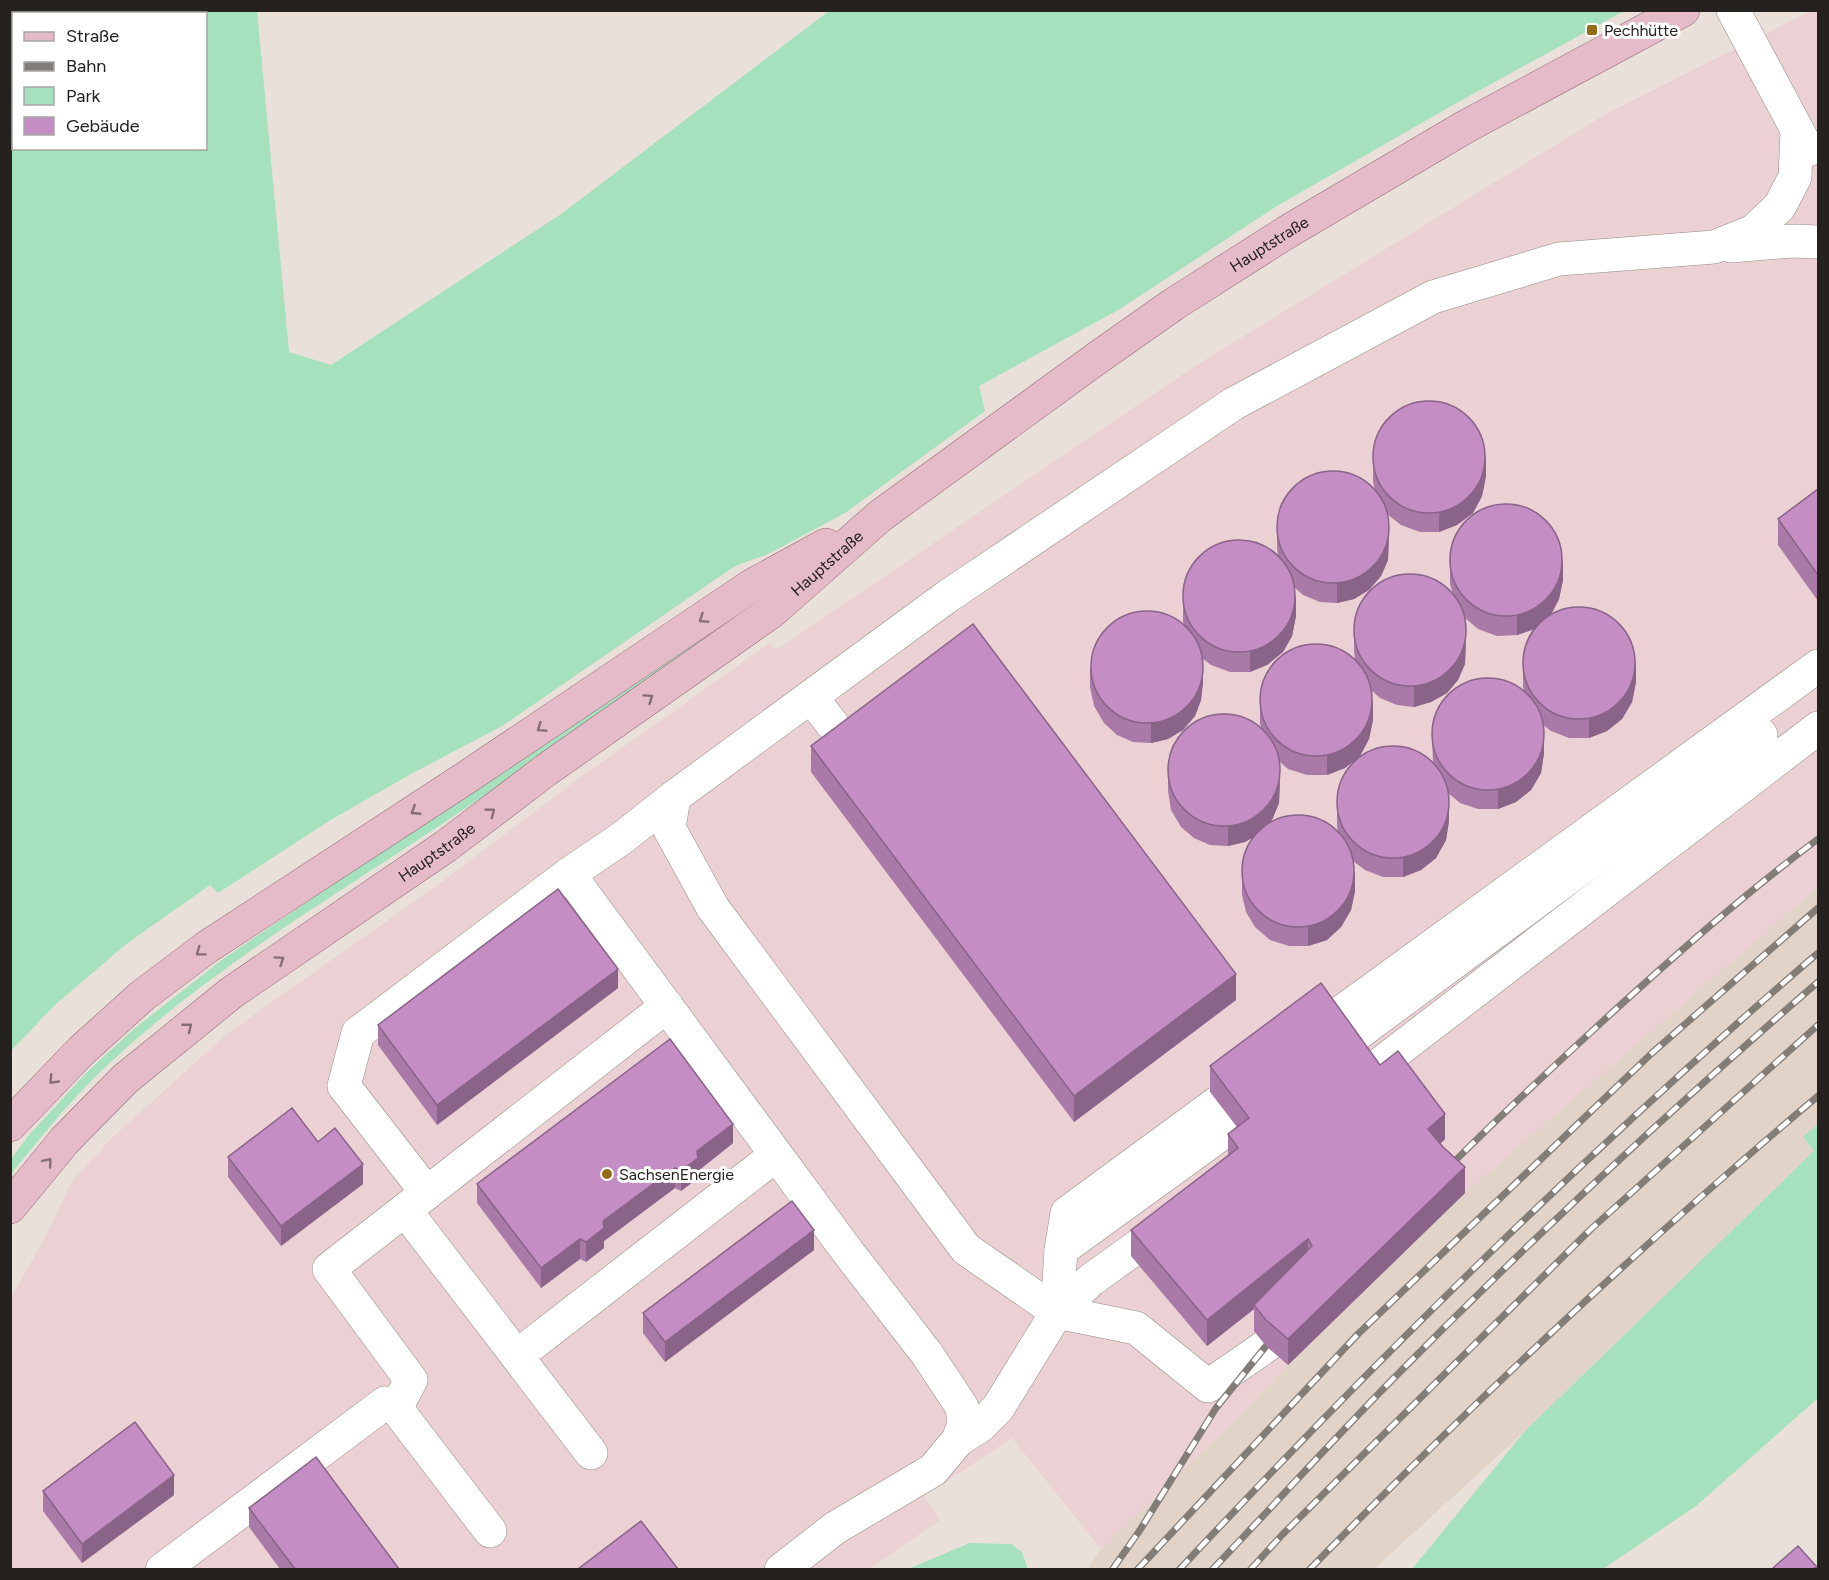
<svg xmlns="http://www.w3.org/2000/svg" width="1829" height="1580" font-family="Figtree,sans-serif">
<rect width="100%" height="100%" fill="#e9e0da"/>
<polygon fill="#ebd0d4" points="1811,11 1818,11 1818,887 1465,1193 1288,1365 1233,1422 1101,1549 1012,1438 924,1496 940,1520 869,1569 11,1570 11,1298 45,1237 73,1180 114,1136 228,1033 435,887 578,779 770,643 776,650 1195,366 1606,114"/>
<polygon fill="#e2d3c8" points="1818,887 1818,1124 1803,1137 1814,1151 1525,1431 1374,1569 1087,1570 1101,1549 1233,1422 1288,1365 1465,1193"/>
<g fill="#a6e1bd" fill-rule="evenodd">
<path d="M11,10L257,11L289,352L331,365L561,214L829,11H1624L1453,105L1277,206L1120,309L979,386L985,411L845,513L768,554L735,566L502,726L411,774L329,821L218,893L210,885L125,945L55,1005L11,1051ZM14,14H206V148H14Z"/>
<path d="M748,603L755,612C650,684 545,755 439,826C321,904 195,979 94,1078C64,1108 37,1142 11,1174V1159L29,1135L88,1071L134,1029L223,959Z"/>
<polygon points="1818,1124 1818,1398 1696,1506 1603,1569 1412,1569 1525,1431 1814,1151 1803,1137"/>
<polygon points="970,1543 1011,1544 1022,1552 1028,1569 908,1569"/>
</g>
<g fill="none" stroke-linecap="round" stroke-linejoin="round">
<defs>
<g id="minor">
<polyline points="1733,10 1808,150"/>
<polyline points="1731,246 1792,241 1818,242"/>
<polyline points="811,697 832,724"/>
<polyline points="674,797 669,828 713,908 966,1249 1057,1312 1136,1328 1208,1386 1266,1346"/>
<polyline points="569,874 622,838 674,797 948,596 1233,404 1433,297 1559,259 1714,247 1754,231 1780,206 1795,177 1797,132"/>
<polyline points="1329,1021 1818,666"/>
<polyline points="1345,1043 1761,735"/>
<polyline points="1367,1074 1818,728"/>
<polyline points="427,1193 344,1086 358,1033 569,874 848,1252 927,1354 962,1407 964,1424 958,1440 933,1470 835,1528 781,1570"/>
<polyline points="405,1210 591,1453"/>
<polyline points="1061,1250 1067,1213 1217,1103"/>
<polyline points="1057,1312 1091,1280 1166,1226"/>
<polyline points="517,1356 776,1155"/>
<polyline points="396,1408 411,1380 329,1269 667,1006"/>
<polyline points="958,1440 980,1426 998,1408 1057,1312 1061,1250 1235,1124"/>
<polyline points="162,1570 385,1403 396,1408 490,1531"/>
</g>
<g id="major">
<polyline points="10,1125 81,1051 142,996 207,947 464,779 751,586 826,545"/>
<path id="s1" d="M10,1207L65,1140L125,1079L231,993L446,846L546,770L771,612L880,516L1100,356L1174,304L1287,232L1465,127L1683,10"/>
</g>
</defs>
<use href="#minor" stroke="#938b85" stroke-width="34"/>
<use href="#major" stroke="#966876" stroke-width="34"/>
<use href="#minor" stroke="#fff" stroke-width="33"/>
<use href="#major" stroke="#e5bbca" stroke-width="33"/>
<defs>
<g id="rail">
<path d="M1445,1171C1496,1119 1550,1070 1603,1021C1673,957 1743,895 1818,839"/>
<polyline points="1112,1570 1140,1530 1216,1408 1266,1346"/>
<polyline points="1137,1570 1358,1334 1652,1053 1818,908"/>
<path d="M1179,1570C1382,1353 1593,1146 1818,953"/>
<path d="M1212,1570C1272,1507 1330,1443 1390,1382C1527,1243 1671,1109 1818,982"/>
<polyline points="1250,1570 1282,1535 1591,1229 1818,1025"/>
<path d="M1309,1570C1471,1404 1641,1245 1818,1096"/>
</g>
</defs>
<use href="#rail" stroke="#837d78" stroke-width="7"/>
<use href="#rail" stroke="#fff" stroke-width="4.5" stroke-dasharray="14" stroke-linecap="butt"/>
</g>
<g fill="#a979a8" fill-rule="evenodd">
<polygon points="1373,461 1486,476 1482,496 1473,513 1457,525 1439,532 1420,532 1401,525 1387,514 1389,543 1388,560 1381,576 1369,590 1354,599 1337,603 1320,602 1303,595 1294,587 1296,616 1292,636 1283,652 1267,665 1250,672 1230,672 1211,665 1202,658 1203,682 1201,700 1195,716 1183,730 1168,739 1151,743 1133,742 1117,735 1104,723 1094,706 1090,687 1090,667 1184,626 1183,621 1183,601 1278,556 1277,547 1277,527 1375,490 1373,481"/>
<polygon points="1818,489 1818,601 1778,545 1778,519"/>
<path d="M1450,564L1563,580L1559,599L1551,615L1636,682L1632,702L1622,719L1607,731L1589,738H1569L1551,731L1542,724L1544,753L1541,773L1531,790L1516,802L1498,809H1478L1460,803L1448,793L1449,821L1446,840L1436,858L1421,870L1403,877H1383L1365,870L1353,861L1355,891L1351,910L1341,927L1327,940L1308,946H1289L1270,940L1255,927L1246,912L1242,895V875L1255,836L1245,842L1228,846L1210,845L1194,838L1181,827L1171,810L1168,791V771L1262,729L1260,724V704L1355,660L1354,650V631L1453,594L1450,584ZM1464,617L1478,629L1497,636L1517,635L1536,628L1523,667V687L1524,691L1432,738L1433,762L1357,759L1360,756L1369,739L1373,720L1371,690L1380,698L1397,705L1414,707L1431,702L1447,693L1458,680L1465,664L1466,646ZM1357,759L1337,806V826L1338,832L1267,825L1272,820L1279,803L1280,786L1279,761L1288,769L1307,775H1327L1345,768Z"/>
<polygon points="811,746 1236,1000 1074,1122 811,772"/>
<polygon points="618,988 437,1125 378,1045 378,1025"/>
<polygon points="1380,1065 1445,1139 1440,1144 1465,1193 1288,1365 1266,1346 1254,1331 1254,1309 1207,1346 1131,1256 1131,1230 1228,1155 1228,1134 1237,1127 1210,1092 1210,1066"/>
<polygon points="318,1142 363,1184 281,1246 228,1177 228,1157"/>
<polygon points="733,1143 698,1171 698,1178 681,1191 675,1188 604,1241 604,1248 586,1262 580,1259 541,1288 477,1203 477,1184"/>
<polygon points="814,1250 665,1362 643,1333 643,1313"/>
<polygon points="43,1491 174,1495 82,1563 43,1511"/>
<polygon points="249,1508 399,1569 280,1569 249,1527"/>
</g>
<g fill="#896388">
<polygon points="1486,456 1486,476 1482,496 1473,513 1457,525 1439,532 1439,512"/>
<polygon points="1389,523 1388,560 1381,576 1369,590 1354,599 1337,603 1337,583"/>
<polygon points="1563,560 1563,580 1559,599 1550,616 1535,629 1517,635 1517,616"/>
<polygon points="1296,596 1296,616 1292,636 1283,652 1267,665 1250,672 1250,652"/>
<polygon points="1466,626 1465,664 1458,680 1447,693 1431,702 1414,707 1414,687"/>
<polygon points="1636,662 1636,682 1632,702 1622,719 1607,731 1589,738 1589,718"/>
<polygon points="1203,663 1203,682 1201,700 1195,716 1183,730 1168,739 1151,743 1151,723"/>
<polygon points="1373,700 1373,720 1369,739 1360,756 1345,768 1327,775 1327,755"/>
<polygon points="1544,733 1544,753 1541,773 1531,790 1516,802 1498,809 1498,789"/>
<polygon points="1280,766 1279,803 1272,820 1260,833 1245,842 1228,846 1228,827"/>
<polygon points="1449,802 1449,821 1446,840 1436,858 1421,870 1403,877 1403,857"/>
<polygon points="1355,871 1355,891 1351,910 1341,927 1327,940 1308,946 1308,926"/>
<polygon points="618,969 618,988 437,1125 437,1105"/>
<polygon points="1236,974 1236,1000 1074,1122 1074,1096"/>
<polygon points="1445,1114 1445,1139 1428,1155 1428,1129"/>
<polygon points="733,1124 733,1143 698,1171 698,1178 681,1191 681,1171 697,1151"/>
<polygon points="363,1164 363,1184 281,1246 281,1226"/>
<polygon points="1465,1167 1465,1193 1288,1365 1288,1339"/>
<polygon points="675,1168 675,1188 604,1241 604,1248 586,1262 586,1242 603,1221"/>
<polygon points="814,1230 814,1250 665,1362 665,1342"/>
<polygon points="580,1239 580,1259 541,1288 541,1268"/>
<polygon points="1308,1239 1308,1265 1254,1305 1254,1309 1207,1346 1207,1320"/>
<polygon points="174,1475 174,1495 82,1563 82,1544"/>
</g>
<g fill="#c48dc3" stroke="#896388" stroke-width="1.5">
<circle cx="1429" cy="457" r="56"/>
<circle cx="1333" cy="527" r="56"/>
<polygon points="1818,489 1818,575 1778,519"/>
<circle cx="1506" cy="560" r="56"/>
<circle cx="1239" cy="596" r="56"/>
<circle cx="1410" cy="630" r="56"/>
<circle cx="1579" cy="663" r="56"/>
<circle cx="1147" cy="667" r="56"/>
<polygon points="973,624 1236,974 1074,1096 811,746"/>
<circle cx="1316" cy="700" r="56"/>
<circle cx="1488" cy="734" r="56"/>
<circle cx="1224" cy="770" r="56"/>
<circle cx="1393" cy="802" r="56"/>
<circle cx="1298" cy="871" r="56"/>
<polygon points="558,889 618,969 437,1105 378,1025"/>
<polygon points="1321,983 1380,1065 1398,1051 1445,1114 1428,1129 1443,1147 1465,1167 1288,1339 1266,1320 1254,1305 1312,1246 1308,1239 1207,1320 1131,1230 1238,1148 1228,1134 1249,1118 1210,1066"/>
<polygon points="670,1039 733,1124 697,1151 698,1158 681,1171 675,1168 603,1221 604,1228 586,1242 580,1239 541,1268 477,1184"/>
<polygon points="292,1108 318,1142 335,1128 363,1164 281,1226 228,1157"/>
<polygon points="792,1201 814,1230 665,1342 643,1313"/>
<polygon points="135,1422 174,1475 82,1544 43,1491"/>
<polygon points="316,1457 399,1569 295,1569 249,1508"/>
<polygon points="641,1521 678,1569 578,1569"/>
<polygon points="1798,1546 1817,1567 1813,1569 1774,1569 1773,1568"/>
</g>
<defs><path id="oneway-chevron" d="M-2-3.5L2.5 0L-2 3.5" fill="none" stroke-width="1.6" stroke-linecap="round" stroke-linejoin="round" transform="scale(1.5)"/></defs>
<g stroke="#846e74">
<use href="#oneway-chevron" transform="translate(703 619) rotate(146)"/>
<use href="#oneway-chevron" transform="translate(649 698) rotate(-35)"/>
<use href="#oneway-chevron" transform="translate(541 728) rotate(146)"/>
<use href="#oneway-chevron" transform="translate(415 811) rotate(147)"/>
<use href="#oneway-chevron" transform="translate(491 812) rotate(-37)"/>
<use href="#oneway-chevron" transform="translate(200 952) rotate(143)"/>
<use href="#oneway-chevron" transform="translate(280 960) rotate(-34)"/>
<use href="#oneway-chevron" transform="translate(188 1027) rotate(-39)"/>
<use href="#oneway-chevron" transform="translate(53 1080) rotate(134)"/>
<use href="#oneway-chevron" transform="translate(48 1162) rotate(-50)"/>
</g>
<g fill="#936d15" stroke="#fff" stroke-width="2">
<rect x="1586" y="24" width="12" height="12" rx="3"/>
<circle cx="607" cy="1174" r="6"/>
</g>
<g text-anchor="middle" stroke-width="6" stroke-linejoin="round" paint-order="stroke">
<g font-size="16" fill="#24211e" stroke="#fff" text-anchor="start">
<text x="1604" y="36">Pechhütte</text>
<text x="619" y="1180">SachsenEnergie</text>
</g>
<g font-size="16" fill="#24211e" stroke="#fff">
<text dy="6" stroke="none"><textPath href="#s1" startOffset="1590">Hauptstraße</textPath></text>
<text dy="6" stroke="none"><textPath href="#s1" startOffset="1044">Hauptstraße</textPath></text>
<text dy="6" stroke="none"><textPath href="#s1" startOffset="558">Hauptstraße</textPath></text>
</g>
</g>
<rect width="1829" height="1580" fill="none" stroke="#24211e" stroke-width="24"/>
<rect x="12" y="12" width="195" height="138" fill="#ffffff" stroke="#a7a6a5" stroke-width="1.5"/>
<rect x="24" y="32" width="30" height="9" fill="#e5bbca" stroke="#a7a6a5" stroke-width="1.5"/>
<text x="66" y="42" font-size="18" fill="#24211e">Straße</text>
<rect x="24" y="62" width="30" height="9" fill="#837d78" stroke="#a7a6a5" stroke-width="1.5"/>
<text x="66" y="72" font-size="18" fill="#24211e">Bahn</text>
<rect x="24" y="87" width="30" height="18" fill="#a6e1bd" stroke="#a7a6a5" stroke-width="1.5"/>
<text x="66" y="102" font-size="18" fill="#24211e">Park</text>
<rect x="24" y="117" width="30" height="18" fill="#c48dc3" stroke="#a7a6a5" stroke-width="1.5"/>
<text x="66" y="132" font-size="18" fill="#24211e">Gebäude</text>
</svg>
